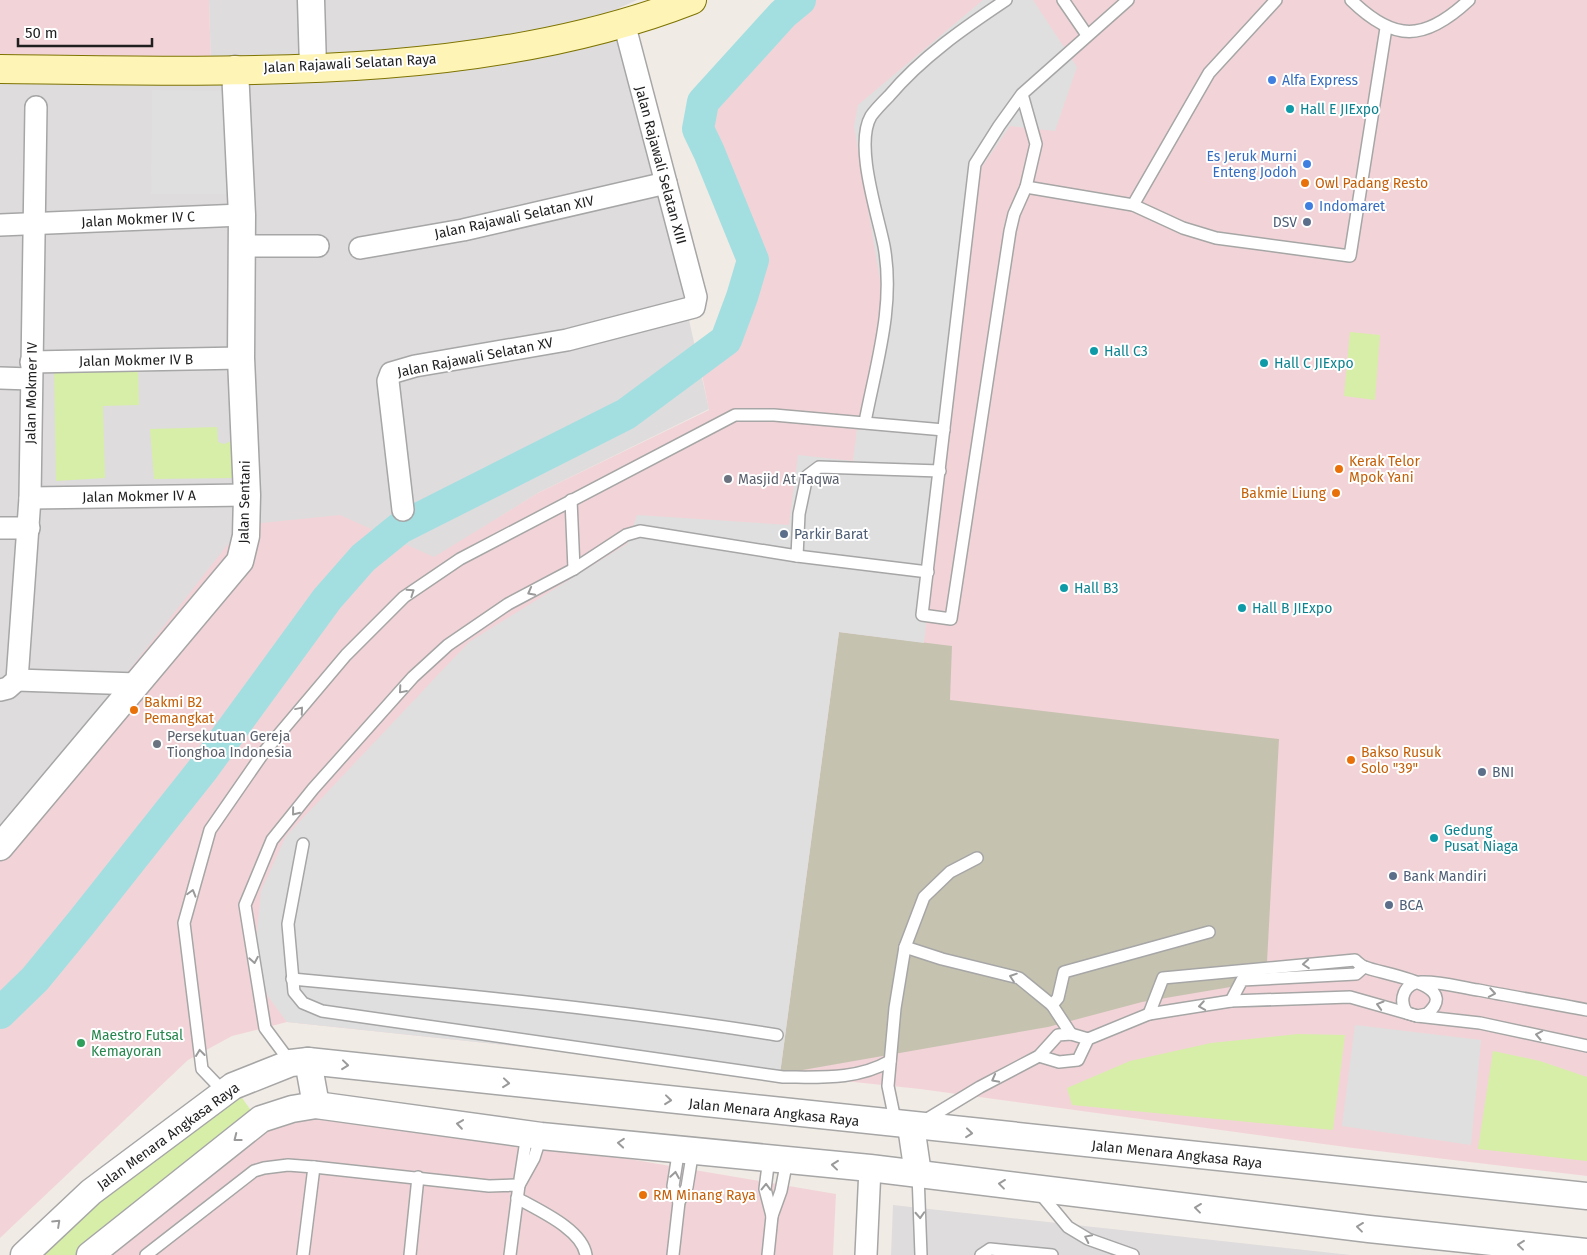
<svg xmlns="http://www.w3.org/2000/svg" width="1587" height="1255" font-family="'Fira Sans',sans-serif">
<rect width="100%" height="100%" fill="#f1ebe5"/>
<g fill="#dedcdd">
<polygon points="209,0 637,0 619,8 709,409 538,493 8,825 0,825 0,71 211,66"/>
<polygon points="893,1205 1351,1255 891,1255"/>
</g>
<g fill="#f2d4d8">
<polygon points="0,0 209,0 211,66 0,71"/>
<polygon points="800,0 1587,0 1587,1176 1353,1148 920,1089 287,1022 232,1036 188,1060 0,1238 0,825 104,702 243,525 340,515 434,557 538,493 709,410 699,360 726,340 742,297 752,260 698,129 705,99 783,14"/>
<polygon points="317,1106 836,1194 833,1255 90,1255 262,1120"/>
</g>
<polygon fill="#c6c2b0" points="839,632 952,646 950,700 1279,739 1266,981 1142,1002 1048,1027 780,1074"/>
<g fill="#d7eea8">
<polygon points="1350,332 1380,335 1375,400 1344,396"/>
<polygon points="54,366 138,368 139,405 103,406 105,478 56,481"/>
<polygon points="217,427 218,442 224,444 237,439 234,478 154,479 150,429"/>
<polygon points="1298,1034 1345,1035 1333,1130 1072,1105 1067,1088 1130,1061 1211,1043"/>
<polygon points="1493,1051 1540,1061 1587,1077 1587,1161 1478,1149"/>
<polygon points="235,1088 257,1119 89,1255 24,1255"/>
</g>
<g fill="#dfdfdf">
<polygon points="983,0 1033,0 1077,67 1055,131 1010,126 977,174 924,643 839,632 780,1074 287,1022 267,995 256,944 261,891 286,836 469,642 627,544 637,515 789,525 798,455 853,461 857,429 879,326 883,298 854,126 858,105"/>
<polygon points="152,90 238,91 238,194 151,194"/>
<polygon points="1355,1025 1481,1040 1471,1145 1342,1126"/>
</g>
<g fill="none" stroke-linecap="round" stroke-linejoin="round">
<polyline stroke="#a3dfe1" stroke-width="32" points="0,1013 35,979 81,923 203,769 327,599 363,558 400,528 626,414 726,340 742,297 753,260 709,152 698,129 703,102 783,14 800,0"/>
<defs>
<g id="service">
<polyline points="1063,0 1087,35"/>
<path d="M1351,0C1394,42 1424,42 1469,0"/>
<polyline points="1022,94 1036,144 1026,187 1014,214 1010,231 951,619 922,615 975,164 999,126 1022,94 1128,0"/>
<polyline points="1026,187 1133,205 1183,228 1216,238 1350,256 1386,28"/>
<polyline points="1133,205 1209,73 1276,0"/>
<path d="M865,422C876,364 895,306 884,246C878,215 854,145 871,116C876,109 883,102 889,96C922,57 964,28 1006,0"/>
<polyline points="571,500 574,569"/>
<polyline points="797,556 928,572"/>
<path d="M303,844L288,924L294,992L303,1003L322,1011L783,1077C820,1077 857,1080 890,1061"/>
<polyline points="905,947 942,959 1019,978 1052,1005 1071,1034"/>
<path d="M292,979C454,994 616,1009 777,1035"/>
<polyline points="1231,1001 1242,980 1356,974 1364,967"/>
<polyline points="1052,1005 1058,998 1064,972 1209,932"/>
<path d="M1149,1014L1163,978L1355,960C1358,963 1361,966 1365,967C1379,974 1464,983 1427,1014L1417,1016L1407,1013C1398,1000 1404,983 1421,982C1439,981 1459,987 1478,990C1514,997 1551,1003 1587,1010"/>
<polyline points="1039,1056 1059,1062 1078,1060 1088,1039 1149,1014 1231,1001 1350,997 1417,1016 1480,1023 1587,1046"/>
<polyline points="291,1063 265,1028 245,905 272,840 313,789 413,677 448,645 508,604 574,569 626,535 640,531 797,556 799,514 807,476 819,467 940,471"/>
<polyline points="225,1093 202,1069 184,923 210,830 264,752 346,655 404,597 460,559 735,415 774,415 944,430"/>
<polyline points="924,1121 980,1087 1039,1056 1058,1035 1071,1034 1088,1039"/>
<polyline points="892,1123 895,1120 888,1086 895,1008 905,947 924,897 950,872 977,858"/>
<polyline points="679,1148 673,1186 679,1202"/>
<polyline points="769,1158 765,1189 772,1216"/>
<polyline points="918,1174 921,1255"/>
<polyline points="520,1179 527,1134"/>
<polyline points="519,1185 534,1158 541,1136"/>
<polyline points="1038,1191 1068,1227 1088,1239 1133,1255"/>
<path d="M517,1198C538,1210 582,1229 586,1255"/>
<polyline points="146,1255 254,1171 264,1168 288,1165 314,1167 489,1186 519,1185 510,1255"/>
<polyline points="303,1255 314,1167"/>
<polyline points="410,1255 418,1177"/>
<polyline points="673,1255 679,1202 687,1187 693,1150"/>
<polyline points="768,1255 772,1216 781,1191 787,1160"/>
<polyline points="981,1255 990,1249 1052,1255"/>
</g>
<g id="minor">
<polyline points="0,225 242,215"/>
<polyline points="242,246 318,246"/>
<polyline points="360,248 463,230 666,183"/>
<polyline points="31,362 241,358"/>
<polyline points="0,378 31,379"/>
<polyline points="30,498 247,495"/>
<polyline points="403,510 388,381 391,373 415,366 567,340 694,307 696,297 624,23"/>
<polyline points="0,528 29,528"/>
<polyline points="17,680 137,684"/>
<polyline points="0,690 8,688 17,680 30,498 36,107"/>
<polyline points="866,1255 870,1168"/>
</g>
<g id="tertiary">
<polyline points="311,0 313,67"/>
<polyline points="0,847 240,561 246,536 247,495 241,358 242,215 235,69"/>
<polyline points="308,1061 316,1105"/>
<polyline points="911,1126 918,1174"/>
<polyline points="24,1255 91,1192 233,1086 291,1063 308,1061 1587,1196"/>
<polyline points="90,1255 261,1119 292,1109 316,1105 541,1136 870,1168 1369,1229 1587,1252"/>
</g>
<path id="secondary" d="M0,69C225,71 480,83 692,0"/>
</defs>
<use href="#service" stroke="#a6a6a6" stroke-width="14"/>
<use href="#minor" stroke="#a6a6a6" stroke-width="24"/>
<use href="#tertiary" stroke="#a6a6a6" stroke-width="29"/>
<use href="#secondary" stroke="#7d7300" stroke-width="30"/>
<use href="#service" stroke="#fff" stroke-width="11"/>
<use href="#minor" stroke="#fff" stroke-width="21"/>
<use href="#tertiary" stroke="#fff" stroke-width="26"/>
<use href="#secondary" stroke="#fef4b6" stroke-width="28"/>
</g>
<defs><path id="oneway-chevron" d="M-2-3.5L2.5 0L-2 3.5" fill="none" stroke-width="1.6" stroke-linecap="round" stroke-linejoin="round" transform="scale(1.25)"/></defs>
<g stroke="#9a9a9a">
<use href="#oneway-chevron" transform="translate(411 592) rotate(-34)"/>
<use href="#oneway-chevron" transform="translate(531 592) rotate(152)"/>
<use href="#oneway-chevron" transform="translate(402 690) rotate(131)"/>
<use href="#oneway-chevron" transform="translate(300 710) rotate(-50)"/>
<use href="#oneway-chevron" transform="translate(295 812) rotate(129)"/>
<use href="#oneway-chevron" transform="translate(192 893) rotate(-74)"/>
<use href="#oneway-chevron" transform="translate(254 960) rotate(80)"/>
<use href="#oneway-chevron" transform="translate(1306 964) rotate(176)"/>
<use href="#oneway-chevron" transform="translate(1013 977) rotate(-161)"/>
<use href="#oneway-chevron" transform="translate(1492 993) rotate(10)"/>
<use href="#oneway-chevron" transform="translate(1380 1005) rotate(-164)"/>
<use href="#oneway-chevron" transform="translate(1202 1006) rotate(171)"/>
<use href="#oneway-chevron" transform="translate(1539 1035) rotate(-169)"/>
<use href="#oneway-chevron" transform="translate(200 1053) rotate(-97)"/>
<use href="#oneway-chevron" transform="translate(345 1065) rotate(6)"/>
<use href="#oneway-chevron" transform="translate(995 1079) rotate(152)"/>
<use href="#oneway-chevron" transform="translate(506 1083) rotate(6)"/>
<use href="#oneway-chevron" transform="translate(668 1100) rotate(6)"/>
<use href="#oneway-chevron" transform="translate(460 1124) rotate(-172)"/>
<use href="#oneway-chevron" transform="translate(969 1133) rotate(6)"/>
<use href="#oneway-chevron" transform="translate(237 1138) rotate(142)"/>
<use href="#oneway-chevron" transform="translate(621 1143) rotate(-175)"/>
<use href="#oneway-chevron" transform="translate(835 1165) rotate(-174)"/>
<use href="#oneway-chevron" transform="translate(675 1175) rotate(-81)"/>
<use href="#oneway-chevron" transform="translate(1002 1184) rotate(-173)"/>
<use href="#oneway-chevron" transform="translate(766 1187) rotate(-89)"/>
<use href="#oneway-chevron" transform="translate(1198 1208) rotate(-173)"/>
<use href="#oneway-chevron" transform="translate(920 1215) rotate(87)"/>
<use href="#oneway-chevron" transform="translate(57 1223) rotate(-43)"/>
<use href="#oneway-chevron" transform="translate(1360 1227) rotate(-173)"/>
<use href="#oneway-chevron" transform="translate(1088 1238) rotate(-154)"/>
<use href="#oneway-chevron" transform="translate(1521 1245) rotate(-174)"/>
</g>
<g fill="#3f7fe0" stroke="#fff" stroke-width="2">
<circle cx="1272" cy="80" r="5"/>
<circle cx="1307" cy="164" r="5"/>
<circle cx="1309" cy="206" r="5"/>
</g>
<g fill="#0f9aa8" stroke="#fff" stroke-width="2">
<circle cx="1290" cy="109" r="5"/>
<circle cx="1094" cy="351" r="5"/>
<circle cx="1264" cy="363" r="5"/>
<circle cx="1064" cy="588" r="5"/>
<circle cx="1242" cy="608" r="5"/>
<circle cx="1434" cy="838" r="5"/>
</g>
<g fill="#e8710a" stroke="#fff" stroke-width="2">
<circle cx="1305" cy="183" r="5"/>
<circle cx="1339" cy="469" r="5"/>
<circle cx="1336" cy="493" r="5"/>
<circle cx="134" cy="710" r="5"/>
<circle cx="1351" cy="760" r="5"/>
<circle cx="643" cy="1195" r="5"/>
</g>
<g fill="#5c6f8a" stroke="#fff" stroke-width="2">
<circle cx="1307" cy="222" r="5"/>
<circle cx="784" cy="534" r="5"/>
<circle cx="1482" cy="772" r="5"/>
<circle cx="1393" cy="876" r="5"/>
<circle cx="1389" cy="905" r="5"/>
</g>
<g fill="#6b7280" stroke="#fff" stroke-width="2">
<circle cx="728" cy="479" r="5"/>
<circle cx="157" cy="744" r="5"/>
</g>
<circle fill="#2e9e5b" stroke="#fff" stroke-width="2" cx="81" cy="1043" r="5"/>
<g text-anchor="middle" stroke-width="4" stroke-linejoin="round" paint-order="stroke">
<g font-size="14" fill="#1f1f1f" stroke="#fff">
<text transform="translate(350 63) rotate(-3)" y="5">Jalan Rajawali Selatan Raya</text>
<text transform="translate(661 165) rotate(75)" y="5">Jalan Rajawali Selatan XIII</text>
<text transform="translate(514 217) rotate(-12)" y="5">Jalan Rajawali Selatan XIV</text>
<text transform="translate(138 219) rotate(-3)" y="5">Jalan Mokmer IV C</text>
<text transform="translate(475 357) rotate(-11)" y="5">Jalan Rajawali Selatan XV</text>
<text transform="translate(136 360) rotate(-1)" y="5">Jalan Mokmer IV B</text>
<text transform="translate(31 393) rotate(-89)" y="5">Jalan Mokmer IV</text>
<text transform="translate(139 496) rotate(-1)" y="5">Jalan Mokmer IV A</text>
<text transform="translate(244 502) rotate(-89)" y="5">Jalan Sentani</text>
<text transform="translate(774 1112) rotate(6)" y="5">Jalan Menara Angkasa Raya</text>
<text transform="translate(168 1136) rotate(-36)" y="5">Jalan Menara Angkasa Raya</text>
<text transform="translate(1177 1154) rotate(6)" y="5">Jalan Menara Angkasa Raya</text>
</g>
<g font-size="14" fill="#366cbe" stroke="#fff" text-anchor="start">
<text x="1282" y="85">Alfa Express</text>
<text x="1297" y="161" text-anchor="end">Es Jeruk Murni<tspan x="1297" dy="16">Enteng Jodoh</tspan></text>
<text x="1319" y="211">Indomaret</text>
</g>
<g font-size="14" fill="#0d838f" stroke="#fff" text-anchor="start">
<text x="1300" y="114">Hall E JIExpo</text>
<text x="1104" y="356">Hall C3</text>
<text x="1274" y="368">Hall C JIExpo</text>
<text x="1074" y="593">Hall B3</text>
<text x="1252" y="613">Hall B JIExpo</text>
<text x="1444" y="835">Gedung<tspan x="1444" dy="16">Pusat Niaga</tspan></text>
</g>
<g font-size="14" fill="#c56008" stroke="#fff" text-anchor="start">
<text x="1315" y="188">Owl Padang Resto</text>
<text x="1349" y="466">Kerak Telor<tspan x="1349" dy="16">Mpok Yani</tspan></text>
<text x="1326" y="498" text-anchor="end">Bakmie Liung</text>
<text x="144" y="707">Bakmi B2<tspan x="144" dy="16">Pemangkat</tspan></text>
<text x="1361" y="757">Bakso Rusuk<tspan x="1361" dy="16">Solo "39"</tspan></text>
<text x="653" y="1200">RM Minang Raya</text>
</g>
<g font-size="14" fill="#4e5e75" stroke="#fff" text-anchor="start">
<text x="1297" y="227" text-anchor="end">DSV</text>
<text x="794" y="539">Parkir Barat</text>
<text x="1492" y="777">BNI</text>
<text x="1403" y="881">Bank Mandiri</text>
<text x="1399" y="910">BCA</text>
</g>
<g font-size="14" fill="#5b616d" stroke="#fff" text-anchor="start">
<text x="738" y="484">Masjid At Taqwa</text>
<text x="167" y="741">Persekutuan Gereja<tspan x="167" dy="16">Tionghoa Indonesia</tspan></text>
</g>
<g font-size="14" fill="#27864d" stroke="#fff" text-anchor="start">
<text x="91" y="1040">Maestro Futsal<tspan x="91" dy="16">Kemayoran</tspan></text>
</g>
</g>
<path d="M18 38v8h134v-8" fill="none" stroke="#1f1f1f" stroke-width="2.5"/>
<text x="25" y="38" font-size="15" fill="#1f1f1f" stroke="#ffffff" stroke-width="4" paint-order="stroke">50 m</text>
</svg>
